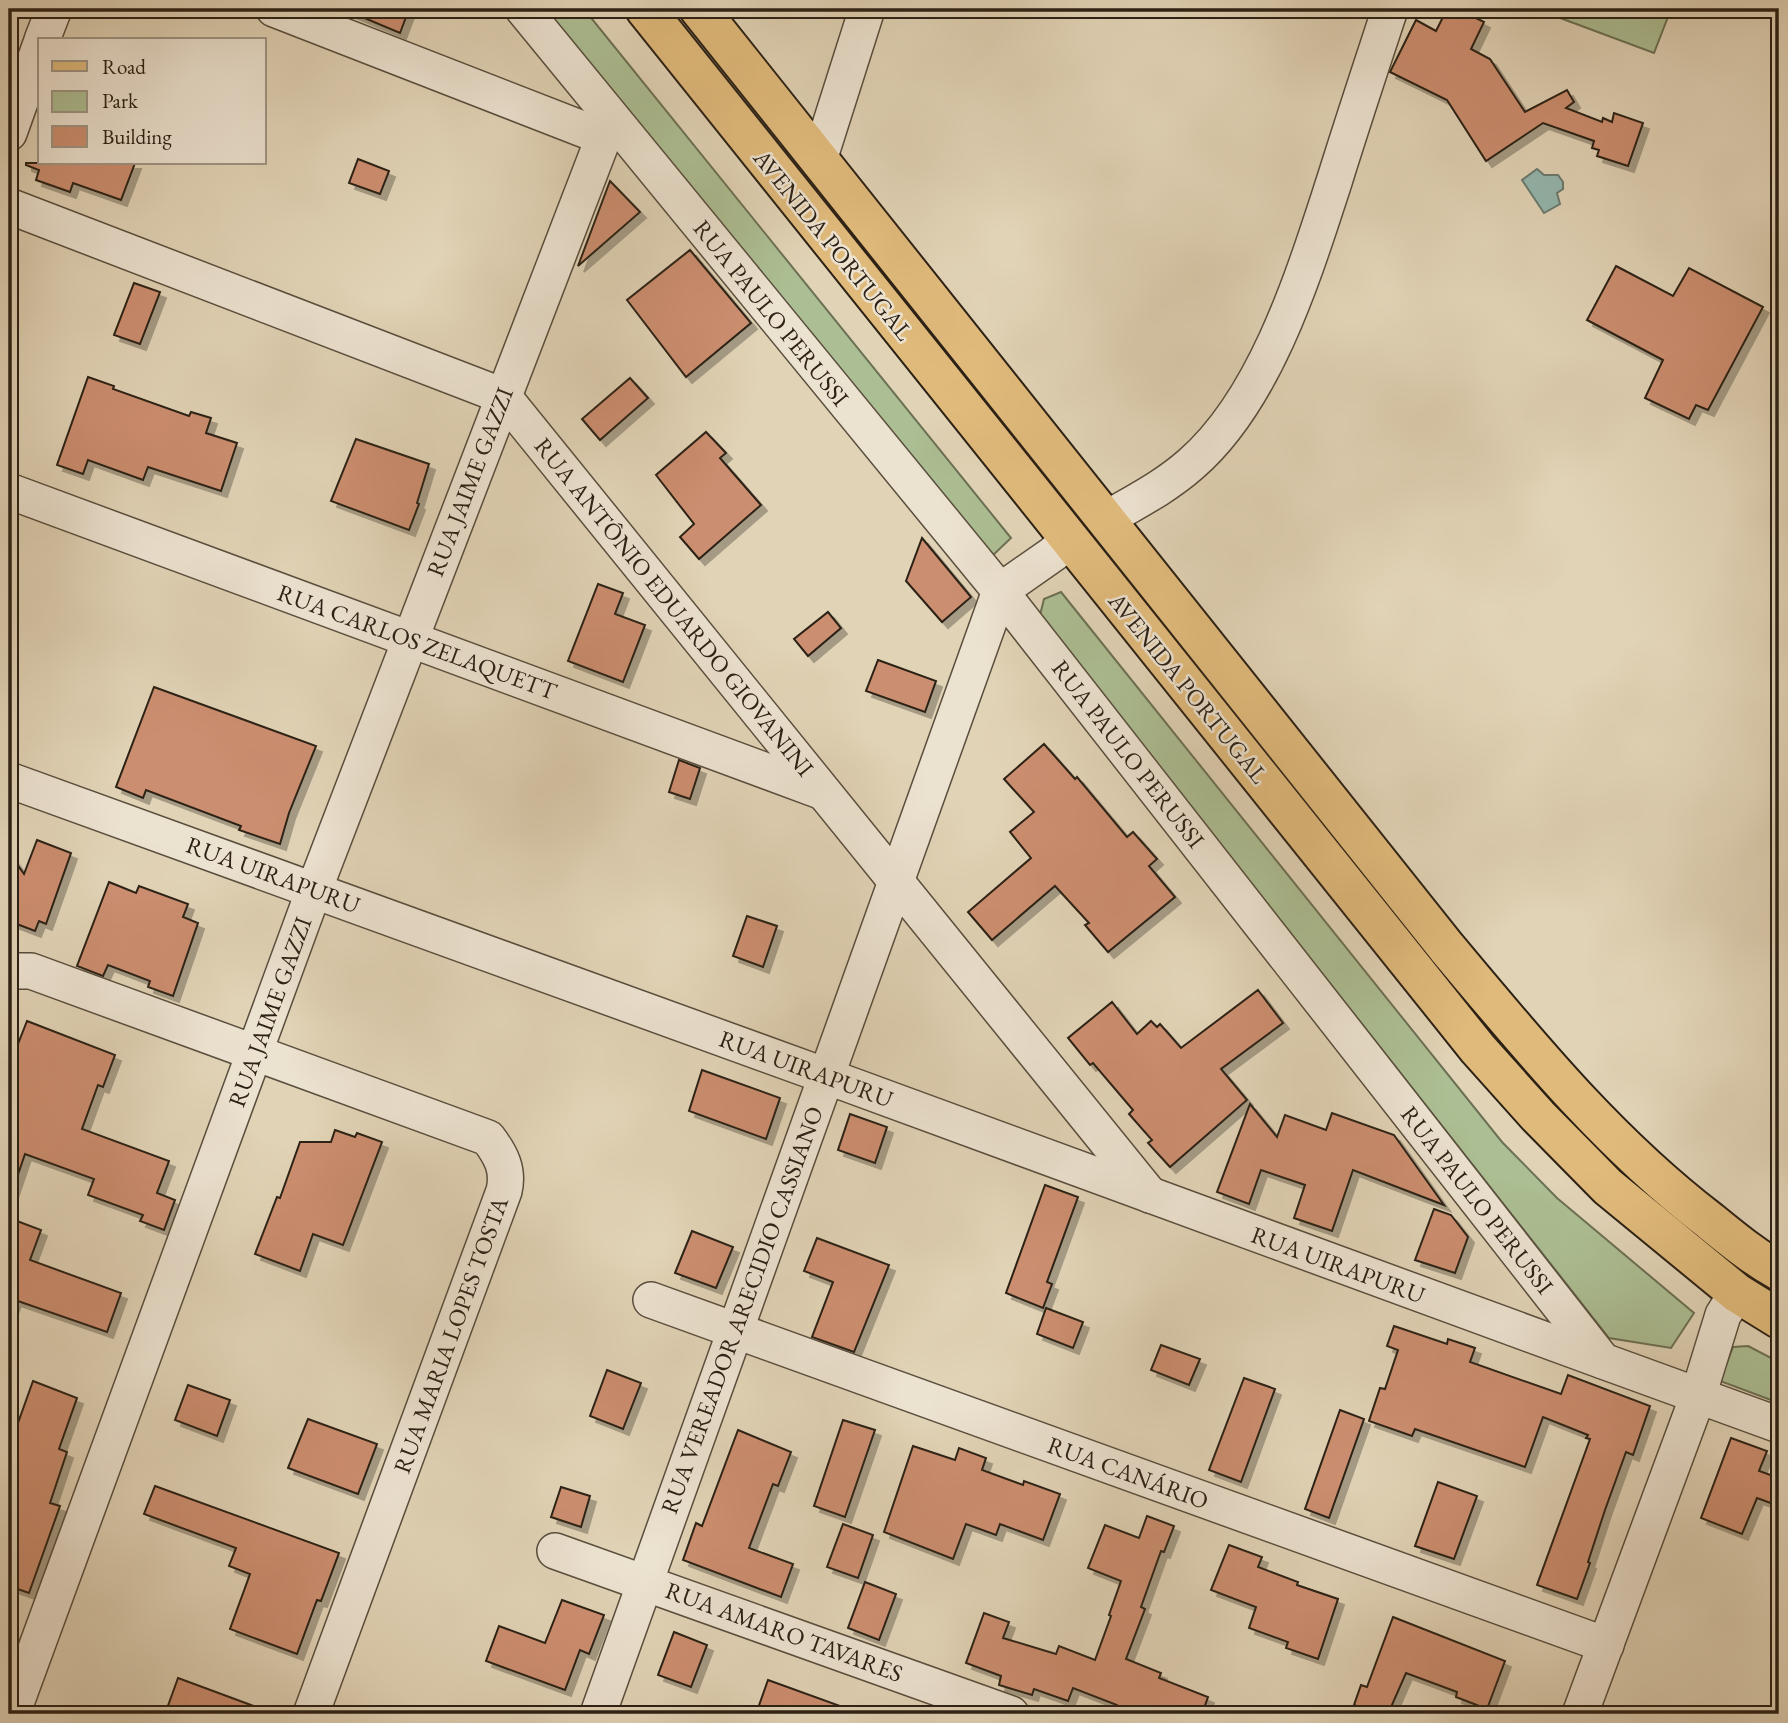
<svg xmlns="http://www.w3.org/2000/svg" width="1788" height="1723" font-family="'EB Garamond',serif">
<defs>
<filter id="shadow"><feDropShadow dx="6" dy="6" stdDeviation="0" flood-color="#0004"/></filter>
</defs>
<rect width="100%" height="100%" fill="#e1d3b6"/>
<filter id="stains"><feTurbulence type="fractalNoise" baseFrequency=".00286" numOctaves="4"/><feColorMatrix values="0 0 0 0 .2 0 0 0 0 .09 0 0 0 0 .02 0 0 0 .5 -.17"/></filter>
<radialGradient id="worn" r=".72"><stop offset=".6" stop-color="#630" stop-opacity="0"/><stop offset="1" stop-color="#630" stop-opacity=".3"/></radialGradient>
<g fill="#acbe93" stroke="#6c7054" stroke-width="2">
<polygon points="544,9 584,9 1011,538 990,558"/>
<polygon points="1536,9 1671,9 1654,53"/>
<polygon points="1061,592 1502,1142 1557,1198 1694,1313 1671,1348 1609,1338 1040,615 1044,599"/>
<polygon points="1748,1346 1779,1362 1779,1403 1720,1381 1733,1347"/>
</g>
<polygon fill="#94b7af" stroke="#6a7b71" stroke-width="2" points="1537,169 1544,175 1558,175 1563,182 1563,189 1557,193 1560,204 1544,213 1522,180"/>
<g fill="#cc8e6f" stroke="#2c2115" stroke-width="2" filter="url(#shadow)">
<polygon points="343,9 409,9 400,33"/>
<polygon points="1447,9 1458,9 1484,22 1471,49 1490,59 1525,112 1567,90 1574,102 1566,108 1602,122 1603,118 1612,122 1614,113 1643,123 1628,166 1597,156 1599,150 1592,148 1594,141 1543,123 1486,161 1447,100 1390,72 1416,20 1436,31"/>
<polygon points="358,159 389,171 380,194 349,183"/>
<polygon points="26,163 135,163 121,200 73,183 70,192 36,180 39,170 26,165"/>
<polygon points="610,181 640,212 578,266"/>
<polygon points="690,250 751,323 686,377 627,300"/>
<polygon points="1616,266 1673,296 1689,268 1763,307 1708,410 1696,405 1689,419 1645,398 1663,360 1587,320"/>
<polygon points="134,283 160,292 140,344 114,335"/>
<polygon points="88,377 114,386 113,389 189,416 191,412 211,418 206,433 237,443 221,491 148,467 143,480 88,460 83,474 57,465"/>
<polygon points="630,378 648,398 600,440 582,419"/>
<polygon points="706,432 726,453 720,458 761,505 699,559 680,537 694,524 656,475"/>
<polygon points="356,439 429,464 417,503 419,504 409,530 331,501"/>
<polygon points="922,538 971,597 942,622 906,581"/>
<polygon points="598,584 623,593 615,614 645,625 623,682 568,661"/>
<polygon points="828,612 841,628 808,656 794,639"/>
<polygon points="878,660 936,681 925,712 866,691"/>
<polygon points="154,687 316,746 289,813 280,844 239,830 241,826 146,790 143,798 116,787"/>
<polygon points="1044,744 1075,779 1077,777 1127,837 1133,832 1157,859 1149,866 1175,897 1108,952 1085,925 1089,923 1055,886 992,940 968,912 1031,858 1010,832 1034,812 1004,779"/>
<polygon points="679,760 700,768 690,799 669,792"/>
<polygon points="37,840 71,853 46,924 39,921 35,931 9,921 9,853 24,874"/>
<polygon points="109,882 136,893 139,886 188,904 183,917 198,923 173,996 148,987 150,981 108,965 103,976 77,966"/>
<polygon points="747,916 777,926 763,967 733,956"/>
<polygon points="1258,990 1283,1023 1221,1069 1247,1100 1170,1167 1148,1143 1152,1140 1129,1114 1133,1110 1093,1063 1090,1065 1068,1038 1112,1002 1137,1034 1151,1021 1157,1027 1160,1024 1181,1048"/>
<polygon points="27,1021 115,1055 103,1087 98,1085 82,1129 169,1161 157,1193 175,1200 164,1230 140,1221 143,1215 88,1195 94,1179 25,1154 12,1192 9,1191 9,1085 17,1064 11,1062"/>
<polygon points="702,1070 780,1098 766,1139 689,1111"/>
<polygon points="1250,1104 1277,1137 1285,1115 1326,1130 1332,1113 1394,1135 1444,1205 1353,1170 1332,1231 1294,1218 1305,1185 1261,1170 1249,1204 1217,1192"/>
<polygon points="850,1114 887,1127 875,1163 838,1150"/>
<polygon points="335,1130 355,1137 357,1133 382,1142 343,1245 313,1234 300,1271 255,1254 277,1197 280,1198 300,1142 331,1142"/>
<polygon points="1045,1185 1078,1197 1047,1282 1052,1284 1043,1308 1006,1293"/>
<polygon points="1434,1209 1451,1215 1468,1237 1455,1273 1415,1260"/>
<polygon points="9,1218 41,1230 30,1260 121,1293 107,1332 15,1300 11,1311 9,1311"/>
<polygon points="692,1231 733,1247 716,1288 675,1273"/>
<polygon points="817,1238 889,1265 854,1352 812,1337 833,1282 804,1271"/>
<polygon points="1046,1308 1083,1322 1073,1348 1037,1334"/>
<polygon points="1394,1326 1447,1344 1448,1339 1475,1348 1470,1362 1561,1394 1568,1375 1650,1406 1633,1455 1626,1452 1605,1510 1588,1562 1590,1563 1577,1599 1537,1585 1590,1439 1586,1438 1588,1435 1543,1417 1525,1467 1415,1429 1412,1436 1369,1421 1380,1388 1385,1389 1398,1350 1387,1346"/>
<polygon points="1161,1345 1200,1359 1189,1385 1151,1370"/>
<polygon points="607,1370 641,1383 623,1429 590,1416"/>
<polygon points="1244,1378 1275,1389 1241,1482 1209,1470"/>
<polygon points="33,1381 77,1398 59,1449 67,1452 50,1503 60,1506 29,1593 9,1586 9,1433 14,1434"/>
<polygon points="188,1385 230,1400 217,1436 175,1420"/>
<polygon points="1340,1410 1364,1419 1329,1518 1305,1509"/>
<polygon points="308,1419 377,1444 358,1494 288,1468"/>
<polygon points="843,1420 875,1430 845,1517 814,1506"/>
<polygon points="738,1430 791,1452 778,1486 773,1484 749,1548 793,1564 781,1597 683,1560 696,1523 702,1526"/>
<polygon points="1731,1438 1767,1451 1759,1471 1779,1478 1779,1506 1757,1498 1742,1534 1701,1518"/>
<polygon points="913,1446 955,1460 959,1448 986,1458 982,1470 1023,1485 1024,1481 1060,1494 1043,1540 1000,1524 996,1535 966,1524 953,1559 884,1532"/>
<polygon points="1438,1482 1477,1496 1454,1559 1415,1546"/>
<polygon points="155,1486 339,1553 321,1601 317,1600 297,1654 230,1629 250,1574 229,1566 236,1548 144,1514"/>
<polygon points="561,1487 590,1496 581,1527 551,1517"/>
<polygon points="1147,1516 1174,1526 1164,1552 1161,1551 1141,1607 1145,1609 1126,1659 1161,1673 1159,1678 1208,1697 1202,1714 1114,1714 1117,1705 1073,1688 1068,1701 1034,1689 1032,1695 999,1685 1001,1676 966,1663 984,1613 1009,1622 1003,1638 1056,1654 1059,1646 1095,1660 1111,1616 1109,1615 1121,1581 1088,1568 1105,1525 1139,1538"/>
<polygon points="843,1524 873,1535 858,1578 827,1567"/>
<polygon points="1229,1545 1262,1557 1258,1567 1298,1582 1297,1585 1338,1599 1318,1659 1286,1648 1288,1642 1249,1628 1256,1607 1211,1590"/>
<polygon points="865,1582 896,1594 879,1640 848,1628"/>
<polygon points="562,1600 604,1615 589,1654 580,1650 565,1690 486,1661 499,1626 545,1643"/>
<polygon points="1393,1617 1505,1661 1487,1709 1456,1697 1457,1692 1406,1673 1388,1714 1379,1714 1354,1705 1361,1685 1367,1687"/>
<polygon points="674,1632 707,1645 691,1687 658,1675"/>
<polygon points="178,1678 270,1712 270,1714 165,1714"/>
<polygon points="768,1680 854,1711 853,1714 756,1714"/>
</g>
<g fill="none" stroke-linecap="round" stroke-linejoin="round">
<defs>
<g id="minor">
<polyline points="274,9 603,137"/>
<polyline points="523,9 1000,591 1603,1361 1779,1425"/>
<polyline points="42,40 54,9"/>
<polyline points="9,133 40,46"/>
<polyline points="819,160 867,9"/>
<polyline points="9,206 503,396 1150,1195"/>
<polyline points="9,491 823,792"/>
<path d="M1106,519C1135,502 1165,487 1191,464C1266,399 1304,274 1334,182C1352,124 1371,67 1390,9"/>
<polyline points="9,780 826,1076 1603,1361"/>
<path d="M9,971H31L488,1138C501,1155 509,1170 504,1191L311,1714"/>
<polyline points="651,1300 1606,1645"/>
<polyline points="555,1551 1011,1714"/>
<polyline points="12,1714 314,890 611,118"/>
<polyline points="598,1714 1000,591 1053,554 1069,540"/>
<polyline points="1580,1714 1698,1396 1723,1315 1737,1293"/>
</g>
<g id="major">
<polyline points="645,9 1478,1049 1538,1116 1608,1187 1737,1293 1779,1319"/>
<path d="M699,9L1447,948C1529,1046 1608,1143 1710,1221C1732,1239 1754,1257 1779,1271"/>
</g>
</defs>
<use href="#minor" stroke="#594e3d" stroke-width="38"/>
<use href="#major" stroke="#2c2115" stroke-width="42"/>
<use href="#minor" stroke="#ece2d0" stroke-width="35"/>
<use href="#major" stroke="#e0ba7b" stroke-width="38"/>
</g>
<g text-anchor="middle" stroke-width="5" stroke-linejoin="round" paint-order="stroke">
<g font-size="24" fill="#2c2115" stroke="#ece2d0">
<text transform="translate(833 245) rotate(51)" y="8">AVENIDA PORTUGAL</text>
<text transform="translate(771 313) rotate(51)" y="8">RUA PAULO PERUSSI</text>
<text transform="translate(470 482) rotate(-69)" y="8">RUA JAIME GAZZI</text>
<text transform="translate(674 607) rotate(51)" y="8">RUA ANTÔNIO EDUARDO GIOVANINI</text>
<text transform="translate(417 642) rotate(20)" y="8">RUA CARLOS ZELAQUETT</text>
<text transform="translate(1188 688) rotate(51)" y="8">AVENIDA PORTUGAL</text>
<text transform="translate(1128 754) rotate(52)" y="8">RUA PAULO PERUSSI</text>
<text transform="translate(273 875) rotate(20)" y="8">RUA UIRAPURU</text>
<text transform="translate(270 1012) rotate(-70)" y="8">RUA JAIME GAZZI</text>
<text transform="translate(806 1069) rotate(20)" y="8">RUA UIRAPURU</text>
<text transform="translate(1477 1200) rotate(52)" y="8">RUA PAULO PERUSSI</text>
<text transform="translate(1338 1265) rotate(20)" y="8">RUA UIRAPURU</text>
<text transform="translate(742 1310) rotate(-70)" y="8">RUA VEREADOR ARECIDIO CASSIANO</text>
<text transform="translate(451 1335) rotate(-70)" y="8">RUA MARIA LOPES TOSTA</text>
<text transform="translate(1128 1473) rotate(20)" y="8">RUA CANÁRIO</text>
<text transform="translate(784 1632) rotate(20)" y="8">RUA AMARO TAVARES</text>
</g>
</g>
<rect width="1788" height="1723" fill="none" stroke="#e1d3b6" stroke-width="35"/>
<rect x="10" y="10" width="1767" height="1702" fill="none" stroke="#2c2115" stroke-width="3.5"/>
<rect x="18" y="18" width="1753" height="1688" fill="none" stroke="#2c2115" stroke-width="2"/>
<rect x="38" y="38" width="228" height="126" fill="#ece2d0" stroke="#9f9585" stroke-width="2"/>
<rect x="52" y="61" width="35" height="10" fill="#e0ba7b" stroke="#9f9585" stroke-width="2"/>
<text x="102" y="74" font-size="21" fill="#2c2115">Road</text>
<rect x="52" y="91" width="35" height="21" fill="#acbe93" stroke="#9f9585" stroke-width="2"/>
<text x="102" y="108" font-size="21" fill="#2c2115">Park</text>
<rect x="52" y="126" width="35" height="21" fill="#cc8e6f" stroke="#9f9585" stroke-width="2"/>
<text x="102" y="144" font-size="21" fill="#2c2115">Building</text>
<rect width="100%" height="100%" filter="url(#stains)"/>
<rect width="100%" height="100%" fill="url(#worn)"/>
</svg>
